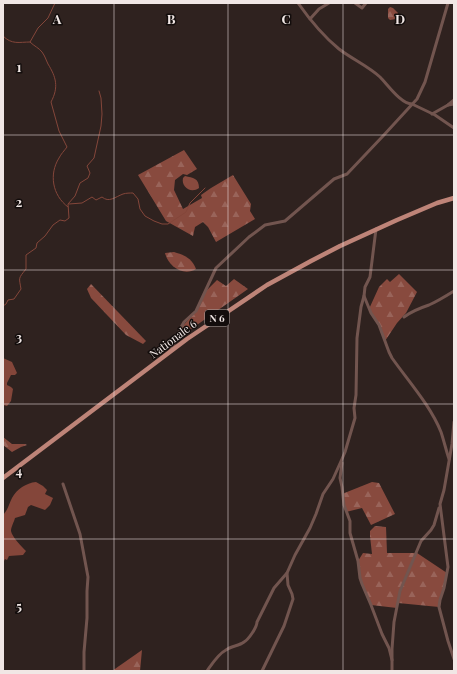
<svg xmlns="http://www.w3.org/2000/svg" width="457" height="674" font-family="'Playfair Display',serif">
<defs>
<pattern id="forest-firs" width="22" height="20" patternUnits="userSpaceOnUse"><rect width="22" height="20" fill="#884a3e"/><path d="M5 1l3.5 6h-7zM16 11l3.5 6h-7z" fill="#99645a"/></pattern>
</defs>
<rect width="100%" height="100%" fill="#2f221f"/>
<g fill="url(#forest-firs)">
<polygon points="390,7 393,8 398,13 396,19 390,20 388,18 388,9"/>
<polygon points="184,150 197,169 187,175 183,174 175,180 174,190 183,209 202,198 201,195 211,188 233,175 251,204 250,211 255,219 216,242 208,227 203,222 195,227 193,236 166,221 138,175"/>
<path d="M185,176C193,178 199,178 199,188C191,194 181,187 183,178Z"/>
<path d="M174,252C184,255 192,258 196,269C183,277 168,266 165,253Z"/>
<polygon points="399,274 417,292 406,313 397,323 385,341 379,325 369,309 379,287 387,279 390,282"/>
<polygon points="234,279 248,289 177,339 180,329 196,311 204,293 217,280 226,286"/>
<polygon points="91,284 146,341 143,344 126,335 91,298 87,289"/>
<polygon points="3,437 12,444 25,444 27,445 21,447 12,452 3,445"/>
<polygon points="372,482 379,483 395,514 371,525 362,508 346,512 342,494"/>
<polygon points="375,526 386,527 387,553 417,553 447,573 439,607 398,603 397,608 371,605 362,584 358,561 363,553 372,554 370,536 370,531"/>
<polygon points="142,650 140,671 112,671"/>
</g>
<g fill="#84463a">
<polygon points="3,358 12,362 17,373 15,375 11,375 7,383 7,385 11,387 13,389 11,401 7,406 3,405"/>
<path d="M36,482L43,486L47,490L45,494L53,498L50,505L45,510L31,505L28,507L25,515L15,518C14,522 11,527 11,531C12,537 22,547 26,551L23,555L9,556L7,560L5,559L3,563V515C8,510 9,504 12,498C17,489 26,483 36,482Z"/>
</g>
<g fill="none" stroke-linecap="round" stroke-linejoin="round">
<g stroke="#84463a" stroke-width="1">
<path d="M55,3L48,18L38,28L30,42C34,46 39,48 42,52C45,56 46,60 48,64C56,77 59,87 51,102L59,131L67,147C64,151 61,154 59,158C49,174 52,195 68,207"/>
<path d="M3,36C12,45 19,42 30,42"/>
<path d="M69,204L82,203L92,197L96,200L102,197C109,203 115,197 123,194C126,193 130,193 133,193L138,199L140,209L145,216L154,221L162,224H168L186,212L190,203L205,188"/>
<path d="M3,306L6,304L8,300L14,299L21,289C19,277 18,279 26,269V255L36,248L37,243L45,236L53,225L60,220L65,221L69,218L68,204L75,196L80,183L88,178L90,173L87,166L94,158L101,126L102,114L101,98L99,91"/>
</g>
<g stroke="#72554f" stroke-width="3">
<path d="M298,3C310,20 323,36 339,49C352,59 368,66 380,77C388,85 401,104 412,104L435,115L454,128"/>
<polyline points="355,3 362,8 366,3"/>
<polyline points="310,19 319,9 329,3"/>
<polyline points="448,105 454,100"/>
<polyline points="432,114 448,105 454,104"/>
<path d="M376,229L370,277L365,287L364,296L371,313L379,325L389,352L392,358C409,382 430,405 441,432C444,441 446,450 449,459"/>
<path d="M404,317C412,311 420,308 429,305C438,301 446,296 454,291"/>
<polyline points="170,351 177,339 180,329 184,322 196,311 216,268 249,237 265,225 285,221 334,179 347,174 383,136 417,99 425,82 448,3"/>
<polyline points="454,422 452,444 444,490 440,504 448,567 444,588 440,600 439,607 448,641 454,659"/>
<polyline points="342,463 340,478 342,487 344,505 350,521 350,533 358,561 360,578 362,584 371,605 382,634 389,648 392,660"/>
<polyline points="63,484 80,534 88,577 87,591 87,618 84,652 84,671"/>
<path d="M207,671C212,664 218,654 226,650C231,646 239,646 244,642C249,639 257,627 257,622L274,588L287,573L295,555L310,528L316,514L323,494L333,479L342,459L345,452L355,418L354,408L356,395L357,338L361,307L364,296"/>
<polyline points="262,671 284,626 293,599 292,594 288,585 287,573"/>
<polyline points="392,671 392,649 394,622 400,591 421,541 431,530 434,525 439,508"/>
</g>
<polyline stroke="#be8478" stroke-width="4.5" points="3,478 187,339 267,285 311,261 340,246 397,220 437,203 454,198"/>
</g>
<path fill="none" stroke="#f1e7e5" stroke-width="1" stroke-opacity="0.55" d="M114,3V671M228,3V671M343,3V671M3,135H454M3,270H454M3,404H454M3,539H454"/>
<g text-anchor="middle" stroke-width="3" stroke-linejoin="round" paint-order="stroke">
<rect fill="#130d0c" stroke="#aea6a4" stroke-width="1" x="205" y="310" width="24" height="16" rx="3"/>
<g font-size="10" font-weight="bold" fill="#f1e7e5">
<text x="217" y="322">N 6</text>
</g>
<g font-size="11" fill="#f1e7e5" stroke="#130d0c">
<text transform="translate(173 339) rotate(-37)" y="4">Nationale 6</text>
</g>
</g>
<g font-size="13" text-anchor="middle" font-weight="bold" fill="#f1e7e5" stroke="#130d0c" stroke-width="3" stroke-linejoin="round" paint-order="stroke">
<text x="57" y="24">A</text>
<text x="171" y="24">B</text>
<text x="286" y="24">C</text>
<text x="400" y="24">D</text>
<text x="19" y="72">1</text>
<text x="19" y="207">2</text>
<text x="19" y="342">3</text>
<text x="19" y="476">4</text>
<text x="19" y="611">5</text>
</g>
<rect width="457" height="674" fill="none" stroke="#f1e7e5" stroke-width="8"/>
</svg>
